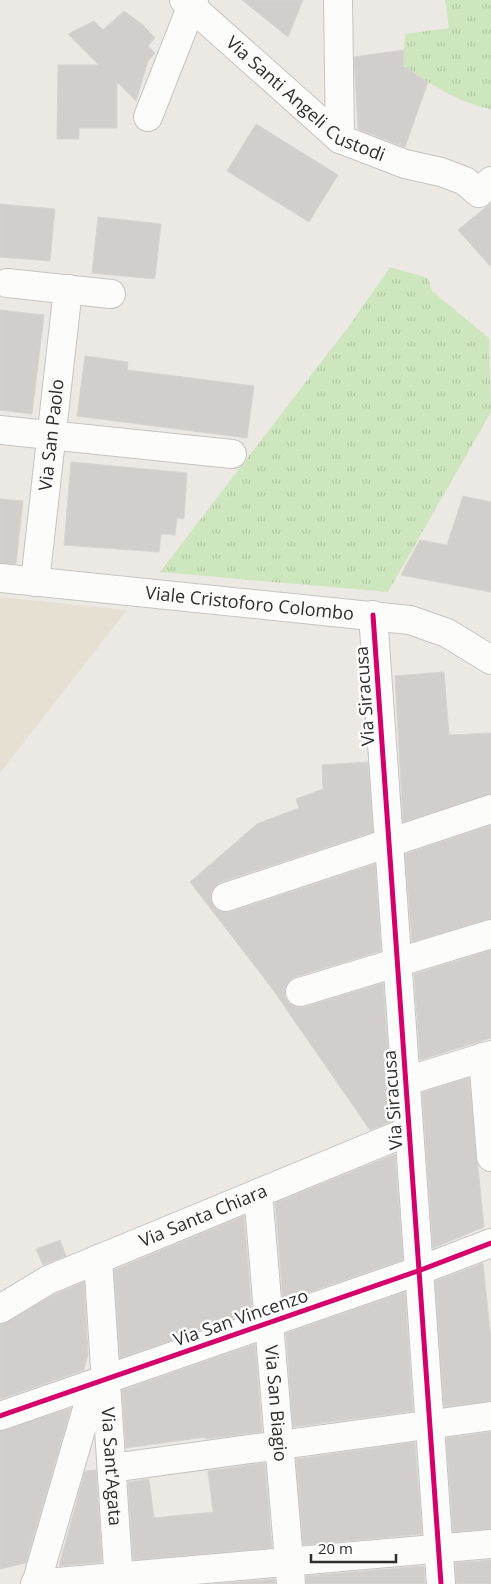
<svg xmlns="http://www.w3.org/2000/svg" width="491" height="1584" font-family="'Open Sans',sans-serif">
<defs>
<pattern id="grass-tufts" width="24" height="20" patternUnits="userSpaceOnUse" patternTransform="scale(1.25)"><rect width="24" height="20" fill="#cee6be"/><path d="M3 7l-1-3M5 7V3M7 7l1-3M15 17l-1-3M17 17v-4M19 17l1-3" fill="none" stroke="#b1c6a4"/></pattern>
</defs>
<rect width="100%" height="100%" fill="#ece8e4"/>
<polygon fill="#e6e0d3" points="0,597 127,610 0,773"/>
<g fill="url(#grass-tufts)">
<path d="M445,0H491V109C458,103 430,84 403,65L405,34L449,28Z"/>
<polygon points="390,267 428,278 432,291 489,338 491,412 388,592 160,572 352,322"/>
</g>
<g fill="#d1cecb" stroke="#d7d4d0">
<polygon points="242,0 303,0 288,37"/>
<polygon points="124,11 143,25 155,38 148,46 155,53 148,61 136,101 117,82 117,128 79,128 79,139 57,139 58,65 99,65 68,34 94,21 103,30"/>
<polygon points="404,50 403,66 428,82 405,147 358,129 354,57"/>
<polygon points="256,124 338,175 309,222 227,171"/>
<polygon points="491,203 491,267 458,230"/>
<polygon points="0,204 55,209 50,261 0,257"/>
<polygon points="98,217 161,224 155,279 92,273"/>
<polygon points="0,310 44,315 32,414 0,410"/>
<polygon points="85,356 128,362 127,370 254,386 247,438 77,416"/>
<polygon points="71,462 187,473 184,519 177,518 175,535 161,534 159,552 64,545"/>
<polygon points="463,496 491,502 491,592 401,575 420,540 447,545"/>
<polygon points="0,499 23,501 16,564 0,563"/>
<polygon points="444,672 449,735 491,733 491,794 403,822 395,676"/>
<polygon points="368,762 373,832 221,882 214,887 211,894 211,901 215,908 222,912 230,912 375,864 381,951 295,977 288,982 285,989 285,997 289,1003 296,1007 304,1007 383,983 393,1121 370,1130 271,987 190,882 257,824 299,808 296,799 323,789 322,765"/>
<polygon points="491,825 491,919 412,942 405,854"/>
<polygon points="491,950 491,1038 420,1060 414,974"/>
<polygon points="469,1078 484,1227 433,1248 422,1092"/>
<polygon points="395,1154 403,1260 283,1301 275,1203"/>
<polygon points="244,1216 252,1312 120,1358 114,1270"/>
<polygon points="60,1240 66,1256 43,1265 36,1249"/>
<polygon points="483,1263 491,1340 491,1401 444,1407 435,1281"/>
<polygon points="84,1282 88,1354 84,1370 0,1399 0,1325 55,1294"/>
<polygon points="405,1292 413,1411 293,1427 286,1333"/>
<polygon points="255,1344 262,1432 205,1439 205,1437 126,1448 122,1390"/>
<polygon points="71,1408 26,1563 0,1569 0,1431"/>
<polygon points="491,1432 491,1529 453,1532 446,1438"/>
<polygon points="415,1442 422,1534 303,1545 296,1459"/>
<polygon points="265,1463 272,1548 133,1560 128,1482 149,1479 154,1518 213,1512 208,1471"/>
<polygon points="96,1470 102,1562 59,1566 85,1471"/>
<polygon points="491,1560 491,1584 456,1584 455,1563"/>
<polygon points="424,1566 425,1584 306,1584 306,1576"/>
<polygon points="275,1579 275,1584 214,1584"/>
</g>
<g fill="none" stroke-linecap="round" stroke-linejoin="round">
<defs>
<g id="minor">
<path id="s1" d="M184,0L340,139L405,164L441,172L465,181L479,193L491,181"/>
<polyline points="338,0 340,139"/>
<polyline points="148,117 194,0"/>
<polyline points="7,283 111,294"/>
<polyline points="0,430 232,454"/>
<path id="s2" d="M0,578L410,620L447,633L491,660"/>
<path id="s3" d="M35,582L68,289"/>
<polyline points="373,615 441,1584"/>
<polyline points="226,897 491,809"/>
<polyline points="300,992 491,934"/>
<polyline points="483,1057 491,1157"/>
<polyline points="406,1081 491,1055"/>
<path id="s4" d="M258,1193L291,1584"/>
<path id="s5" d="M98,1259L119,1584"/>
<path id="s6" d="M0,1309L48,1280L409,1131"/>
<polyline points="0,1416 418,1271 491,1243"/>
<polyline points="112,1468 491,1416"/>
<polyline points="35,1584 491,1544"/>
<polyline points="36,1584 89,1402 106,1379"/>
</g>
</defs>
<use href="#minor" stroke="#c5c4c5" stroke-width="30"/>
<use href="#minor" stroke="#fcfcfb" stroke-width="28"/>
<defs>
<g id="cycleway">
<polyline points="373,615 441,1584"/>
<polyline points="0,1416 418,1271 491,1243"/>
</g>
</defs>
<use href="#cycleway" stroke="#fff" stroke-width="8"/>
<use href="#cycleway" stroke="#d6006c" stroke-width="5"/>
</g>
<g text-anchor="middle" stroke-width="5" stroke-linejoin="round" paint-order="stroke">
<g font-size="18" fill="#2e2e2e" stroke="#fff">
<text dy="6" stroke="none"><textPath href="#s1" startOffset="158">Via Santi Angeli Custodi</textPath></text>
<text dy="6" stroke="none"><textPath href="#s3" startOffset="148">Via San Paolo</textPath></text>
<text dy="6" stroke="none"><textPath href="#s2" startOffset="251">Viale Cristoforo Colombo</textPath></text>
<text transform="translate(365 696) rotate(-94)" y="6">Via Siracusa</text>
<text transform="translate(393 1100) rotate(-94)" y="6">Via Siracusa</text>
<text dy="6" stroke="none"><textPath href="#s6" startOffset="224">Via Santa Chiara</textPath></text>
<text transform="translate(241 1318) rotate(-19)" y="6">Via San Vincenzo</text>
<text dy="6" stroke="none"><textPath href="#s4" startOffset="211">Via San Biagio</textPath></text>
<text dy="6" stroke="none"><textPath href="#s5" startOffset="208">Via Sant'Agata</textPath></text>
</g>
</g>
<path d="M311 1554v8h85v-8" fill="none" stroke="#2e2e2e" stroke-width="2.5"/>
<text x="318" y="1554" font-size="15" fill="#2e2e2e" stroke="#ffffff" stroke-width="4" paint-order="stroke">20 m</text>
</svg>
